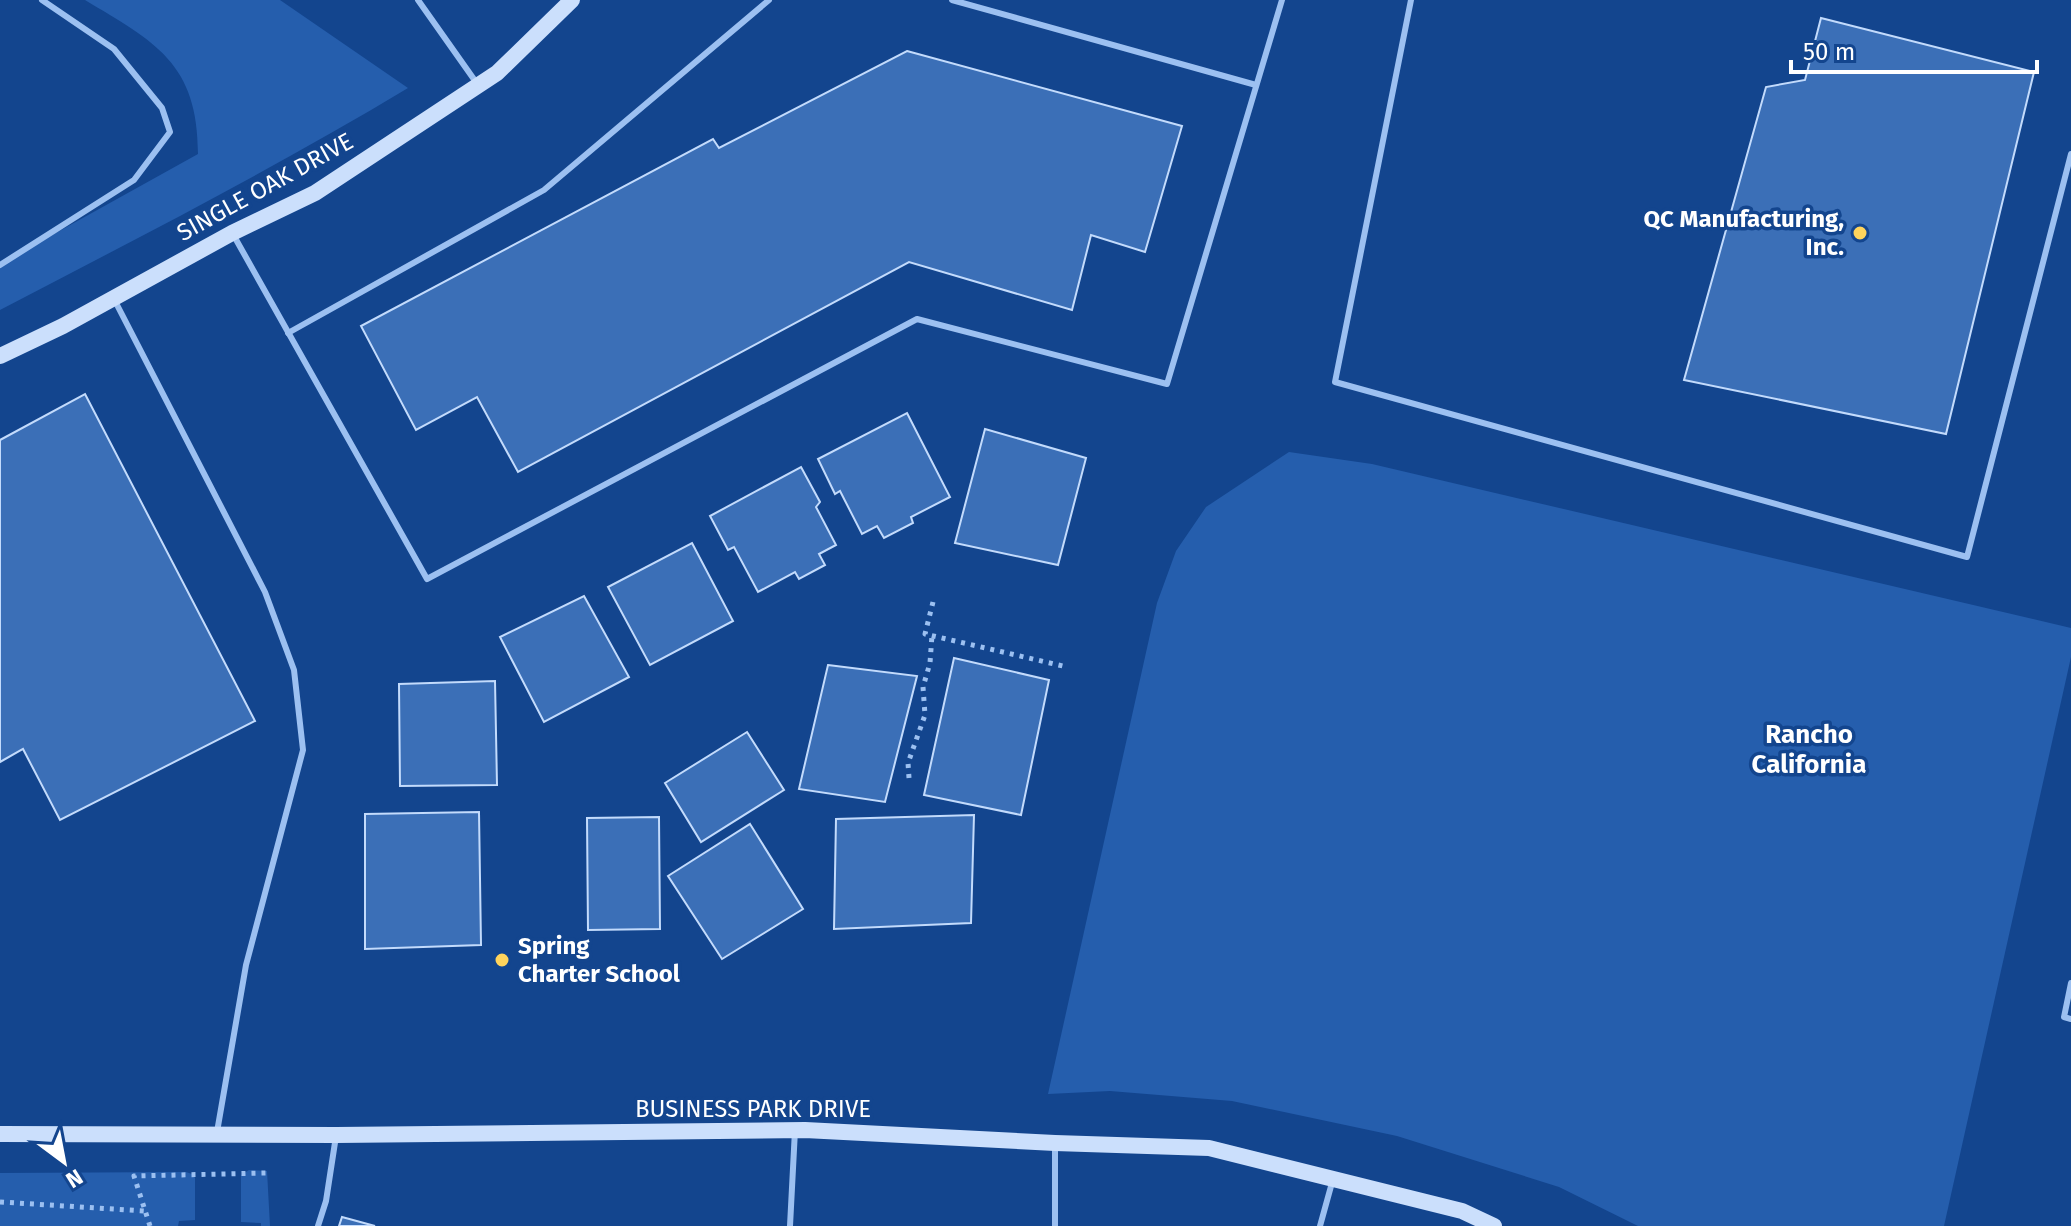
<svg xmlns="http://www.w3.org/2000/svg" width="2071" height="1226" font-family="'Fira Sans',sans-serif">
<rect width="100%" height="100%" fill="#13458e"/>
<g fill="#255ead">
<path d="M85,0H280L408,88C275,168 138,238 0,310V264L198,154C198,63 155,42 85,0Z"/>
<polygon points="1289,452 1372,464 2071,628 2071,657 1944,1226 1638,1226 1559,1187 1397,1136 1232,1101 1110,1091 1048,1094 1157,603 1176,551 1206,507"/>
<polygon points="249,1170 267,1171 270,1226 261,1226 261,1223 241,1222 241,1175"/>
<polygon points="186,1172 192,1174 195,1178 195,1220 179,1221 178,1226 0,1226 0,1173"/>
</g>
<g fill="#3b6fb7" stroke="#c3dbfc" stroke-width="2">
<polygon points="1821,18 2034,72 1946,434 1684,380 1766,87 1805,80"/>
<polygon points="907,51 1182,126 1145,252 1091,235 1072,310 909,262 518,472 477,397 416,430 361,326 713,139 719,148"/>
<polygon points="85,394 255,721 60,820 23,749 0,762 0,440"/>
<polygon points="907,413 950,497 911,517 913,523 884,538 877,526 862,534 840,491 835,494 818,459"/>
<polygon points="985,429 1086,458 1058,565 955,543"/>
<polygon points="801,467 820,502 816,507 836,545 819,554 825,565 799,579 795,572 758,592 734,547 728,550 710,516"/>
<polygon points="692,543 733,621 650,665 608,587"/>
<polygon points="584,596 629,677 544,722 500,637"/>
<polygon points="954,658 1049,680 1021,815 924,795"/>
<polygon points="828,665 917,676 885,802 799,789"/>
<polygon points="495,681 497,785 400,786 399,684"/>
<polygon points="747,732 784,790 701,842 665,783"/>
<polygon points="479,812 481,945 365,949 365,814"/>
<polygon points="974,815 971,923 834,929 836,819"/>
<polygon points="659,817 660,929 588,930 587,818"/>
<polygon points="750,824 803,909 722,959 668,876"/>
<polygon points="342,1217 375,1226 339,1226"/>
</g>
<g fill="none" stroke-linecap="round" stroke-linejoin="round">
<g stroke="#9cc0f1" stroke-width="5" stroke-dasharray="4 6" stroke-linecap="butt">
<polyline points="933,602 925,634 1063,666"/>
<polyline points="909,778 908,763 925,715 923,687 930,663 932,635"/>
<polyline points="0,1202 145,1211"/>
<polyline points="150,1226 134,1176 266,1173"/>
</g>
<g stroke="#9cc0f1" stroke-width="6">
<polyline points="418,0 478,85"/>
<polyline points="952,0 1256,85"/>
<polyline points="1411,0 1335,382 1967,557 2071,154"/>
<polyline points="234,236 427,579 917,319 1167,384 1282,0"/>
<polyline points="0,265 134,180 170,132 162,108 114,49 42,0"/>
<polyline points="114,299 265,592 294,670 303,750 246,965 217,1132"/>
<polyline points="288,333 544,190 769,0"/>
<polyline points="2071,983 2064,1017 2071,1019"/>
<polyline points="1055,1146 1055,1226"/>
<polyline points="318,1226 326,1201 336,1136"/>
<polyline points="790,1226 795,1130"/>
<polyline points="1320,1226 1333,1179"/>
</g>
<g stroke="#cbdffc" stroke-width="16">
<polyline points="0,356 63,326 232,233 315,193 497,73 572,0"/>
<polyline points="0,1134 336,1135 805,1130 1055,1143 1209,1148 1462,1211 1494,1226"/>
</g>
</g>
<g fill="#ffd45c" stroke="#13458e" stroke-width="3">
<circle cx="1860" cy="233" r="8"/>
<circle cx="502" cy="960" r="8"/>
</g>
<g text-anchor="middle" stroke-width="7" stroke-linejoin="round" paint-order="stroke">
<g font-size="24" fill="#fff" stroke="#13458e">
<text transform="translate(265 187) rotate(-29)" y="8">SINGLE OAK DRIVE</text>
<text x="753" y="1117">BUSINESS PARK DRIVE</text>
</g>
<g font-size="24" font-weight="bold" fill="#fff" stroke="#13458e" text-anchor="end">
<text x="1844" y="227">QC Manufacturing,<tspan x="1844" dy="28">Inc.</tspan></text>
<text x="518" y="954" text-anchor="start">Spring<tspan x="518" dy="28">Charter School</tspan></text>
</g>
<g font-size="26" font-weight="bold" fill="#fff" stroke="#13458e">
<text x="1809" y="743">Rancho<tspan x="1809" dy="30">California</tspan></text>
</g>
</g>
<g transform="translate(64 1162) rotate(148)" stroke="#13458e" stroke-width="6" paint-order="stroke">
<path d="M0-6L14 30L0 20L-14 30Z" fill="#ffffff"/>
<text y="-12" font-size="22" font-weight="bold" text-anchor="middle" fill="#ffffff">N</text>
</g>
<path d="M1791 60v12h246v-12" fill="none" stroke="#ffffff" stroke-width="4"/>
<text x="1803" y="60" font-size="24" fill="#ffffff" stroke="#13458e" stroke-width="6" paint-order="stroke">50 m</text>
</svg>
